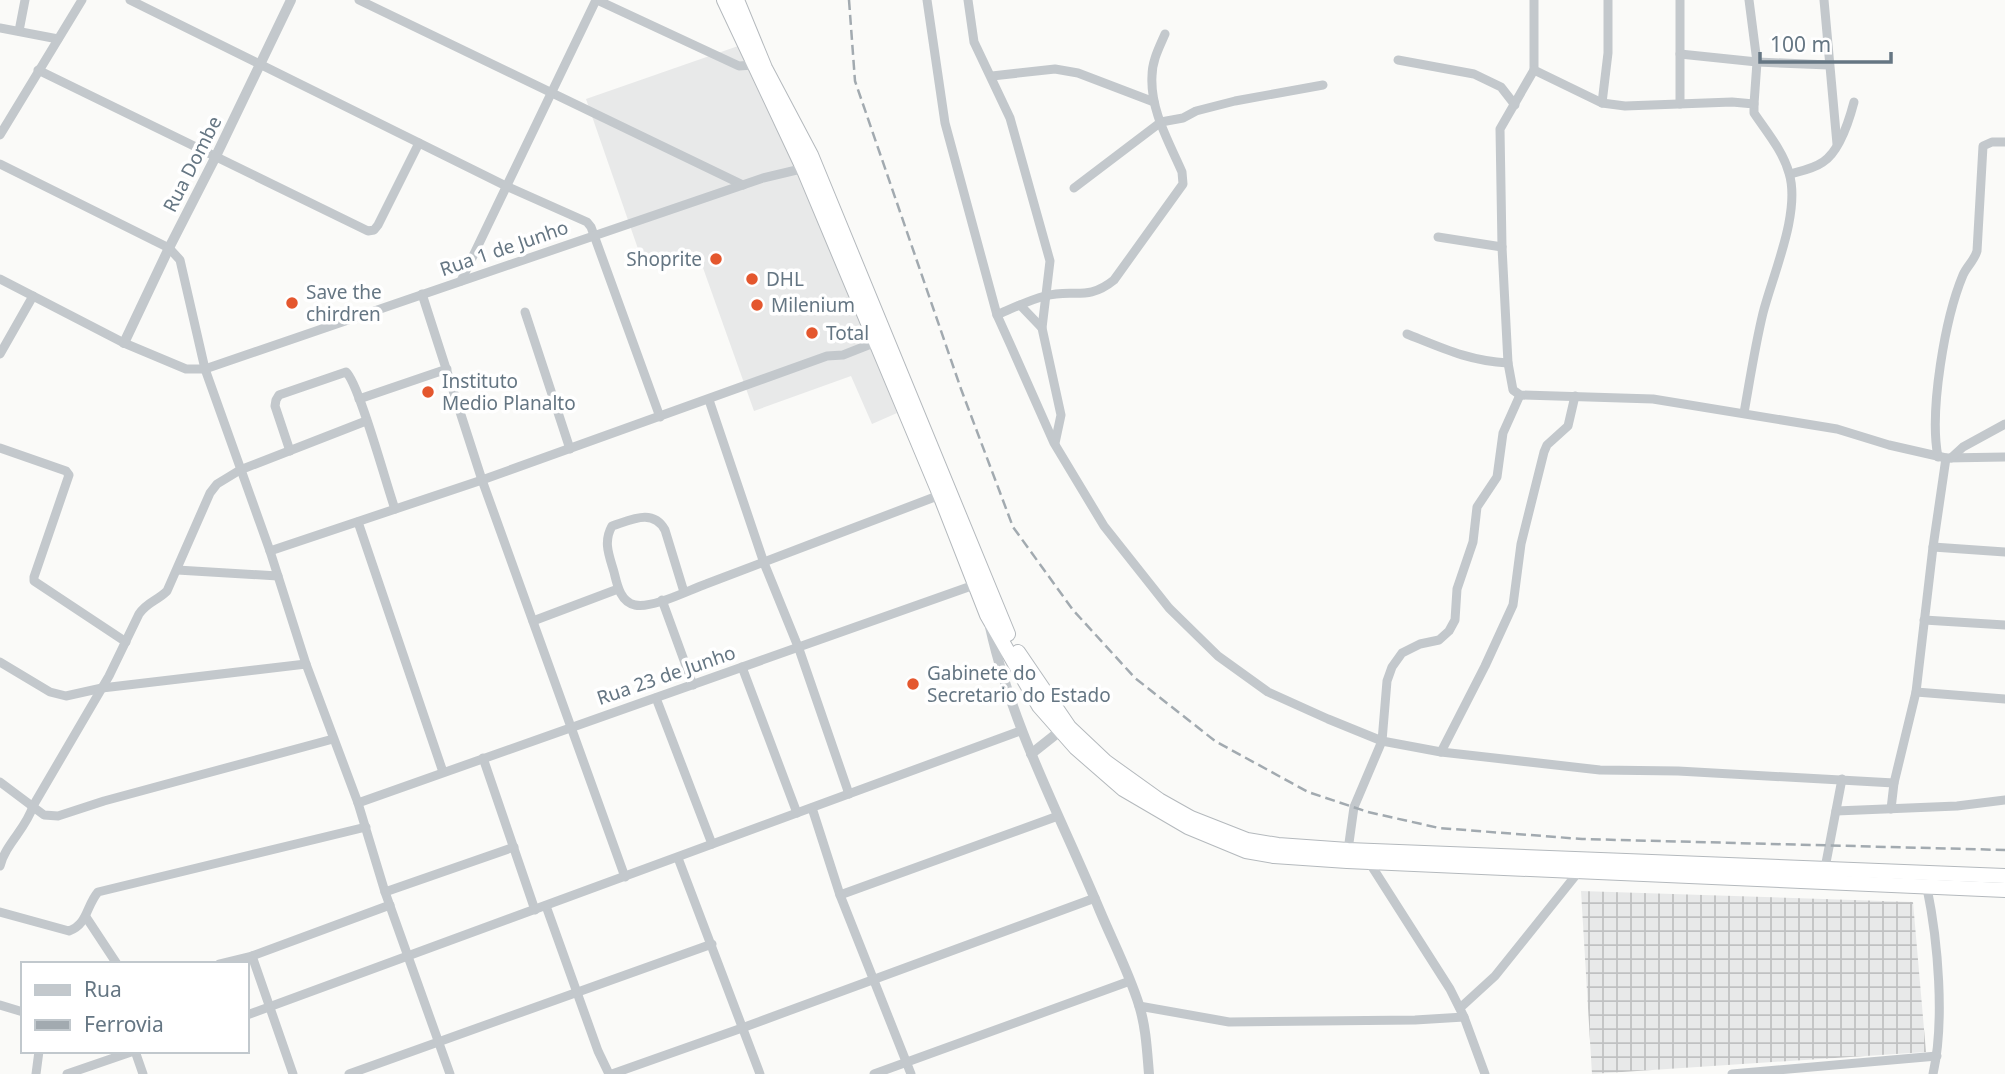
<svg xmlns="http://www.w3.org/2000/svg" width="2005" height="1074" font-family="'Noto Sans',sans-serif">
<defs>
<pattern id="industrial-grid" width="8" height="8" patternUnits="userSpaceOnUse" patternTransform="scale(1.75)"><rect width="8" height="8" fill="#e8e9e9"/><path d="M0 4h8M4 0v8" fill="none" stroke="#c0c1c2"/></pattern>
</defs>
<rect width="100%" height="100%" fill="#fafaf8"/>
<polygon fill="#e8e9e9" points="741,45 825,223 897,413 872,424 851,376 754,411 697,251 645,269 586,99"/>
<polygon fill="url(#industrial-grid)" points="1581,891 1913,902 1926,1052 1592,1074"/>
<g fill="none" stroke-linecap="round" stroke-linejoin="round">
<defs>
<g id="trunk">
<polyline points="724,0 803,168 940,495 987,615 1039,706 1076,748 1123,789 1188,827 1246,851 1274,856 1347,861 2005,890"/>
<polyline points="737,0 765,68 811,155 1008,634"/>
<polyline points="1018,652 1069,727 1106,762 1159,800 1191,818 1247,840 1278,845 1348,850 2005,876"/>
</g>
</defs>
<use href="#trunk" stroke="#b4b9bd" stroke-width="16"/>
<g stroke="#c3c8cc" stroke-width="9">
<polyline points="130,0 506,186 587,222 591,227 660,417"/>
<polyline points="359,0 743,185"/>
<polyline points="597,0 739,66 753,65"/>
<polyline points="927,0 945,123 997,315 1011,346 1054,443 1104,526 1169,608 1218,656 1268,692 1328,719 1382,741 1441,752 1600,770 1678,771 1894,783"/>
<polyline points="968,0 974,42 1010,118 1050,261 1042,328 1061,415 1055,443"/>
<path d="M1534,0V70L1602,103L1625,106L1732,102L1754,104V113C1766,131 1783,151 1789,173C1801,212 1773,274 1763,313C1755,346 1750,379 1744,413"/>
<polyline points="1680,0 1680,104"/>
<polyline points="1749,0 1757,62 1754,104"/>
<polyline points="1824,0 1837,144"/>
<polyline points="0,28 58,39"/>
<polyline points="19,31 25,0"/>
<polyline points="1680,54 1757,62 1829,65"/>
<polyline points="1398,60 1474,74 1501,87 1515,105"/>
<polyline points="38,70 368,231 374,230 378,225 419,143"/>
<polyline points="1534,70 1500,129 1502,247 1508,363 1513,390 1520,395 1653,399 1837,429 1889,445 1946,458 2005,457"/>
<polyline points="992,76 1055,69 1078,73 1154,102"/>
<polyline points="1602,103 1608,53 1608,0"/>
<polyline points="0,135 82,0"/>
<polyline points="0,164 169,248 180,260 205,369 270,551 306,664 358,803 385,892 450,1074"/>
<path d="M1790,174C1801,171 1813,169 1823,162C1840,151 1849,121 1854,102"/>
<polyline points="1074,188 1161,122 1183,118 1196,111 1235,101 1323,85"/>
<polyline points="1438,237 1502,247"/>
<polyline points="0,279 124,343 186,369 205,369 763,178 805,168"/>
<polyline points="461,281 596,0"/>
<polyline points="422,294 482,480 625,877"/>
<polyline points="1020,305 1042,328"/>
<polyline points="525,312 570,449"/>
<path d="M997,315C1013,308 1029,300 1045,296C1073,288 1087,302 1114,280L1183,184L1182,172C1169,142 1150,110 1152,76C1152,61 1159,48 1165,34"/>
<path d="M1407,334C1442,348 1469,361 1508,363"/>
<polyline points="0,354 33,296"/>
<polyline points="359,399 447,369"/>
<polyline points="709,400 764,563 799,649 849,794"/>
<polyline points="0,448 66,471 69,475 34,577 34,581 126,642"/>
<path d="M290,451L275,406L276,400L279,395L346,372C359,383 387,487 395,509"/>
<path d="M1938,457C1929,411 1945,318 1963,275C1967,266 1974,261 1977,251L1983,146L1992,142H2005"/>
<polyline points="1951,458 1963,447 2005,424"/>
<polyline points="358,522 443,772"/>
<polyline points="1933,547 2005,552"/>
<polyline points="270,551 482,480 827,356 843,355 876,342"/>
<polyline points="177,570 278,576"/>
<path d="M684,592L665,530C653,508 631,520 612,526C603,542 609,555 614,572C617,584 620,602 635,605C652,609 689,590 706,584C784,555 862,524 940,495"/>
<polyline points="662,600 693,685"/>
<polyline points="1924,620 2005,625"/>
<polyline points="533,621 618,589"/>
<polyline points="0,662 50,692 66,696 102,688 306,664"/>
<polyline points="742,667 797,813"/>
<polyline points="1916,692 2005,699"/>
<polyline points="656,698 712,844"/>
<polyline points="1441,752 1485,666 1513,605 1521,544 1544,452 1547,445 1568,426 1575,396"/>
<polyline points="483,758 535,910"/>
<polyline points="0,782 44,815 58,816 104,801 333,739"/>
<polyline points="358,803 977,584"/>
<polyline points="812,808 840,895 911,1074"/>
<polyline points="1891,809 1894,783 1916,692 1933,547 1946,458"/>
<polyline points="1836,811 1957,806 2005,800"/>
<polyline points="1348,850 1354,807 1382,741 1387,681 1392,667 1402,653 1420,644 1439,640 1449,631 1455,620 1457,589 1473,542 1477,507 1497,477 1503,433 1520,395"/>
<polyline points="678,858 760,1074"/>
<polyline points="1369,862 1450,989 1464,1017 1485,1074"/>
<path d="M0,866C6,843 26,829 33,806L109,676L139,614C147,602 157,601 167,591L210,493L217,484L240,470L366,421"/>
<polyline points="1825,868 1842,779"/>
<path d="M1927,888C1938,941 1945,1021 1933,1074"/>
<polyline points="385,892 514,847"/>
<polyline points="840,895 1058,816"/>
<polyline points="546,906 598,1051 609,1074"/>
<path d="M0,912L69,931C88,924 86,906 98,892L366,827"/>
<polyline points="86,917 117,964"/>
<polyline points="252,956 293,1074"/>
<polyline points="219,964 252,956 390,905"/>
<polyline points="0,1005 23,1012"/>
<polyline points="1139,1006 1229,1022 1415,1020 1464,1017"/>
<polyline points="1460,1008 1495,976 1580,870"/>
<polyline points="247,1015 1020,731"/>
<polyline points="135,1051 143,1074"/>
<polyline points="36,1074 39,1051"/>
<polyline points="67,1074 134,1051"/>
<polyline points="349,1074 712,944"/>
<polyline points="612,1074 742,1028 1095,898"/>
<polyline points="874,1074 1130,981"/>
<polyline points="1732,1074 1937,1056"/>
</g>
<g stroke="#c3c8cc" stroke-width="10">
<polyline points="124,343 169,248 215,158 291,0"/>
<path d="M990,627C1012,727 1061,817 1100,911C1113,942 1129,973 1139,1005C1146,1027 1147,1051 1149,1074"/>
<polyline points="1031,754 1060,731"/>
</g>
<use href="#trunk" stroke="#fff" stroke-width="14"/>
<polyline stroke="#a2aab0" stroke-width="2.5" stroke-dasharray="10 5" stroke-linecap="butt" points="849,0 855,81 961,389 1013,527 1073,610 1135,678 1215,741 1308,792 1368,812 1439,828 1582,839 2005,850"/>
</g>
<g fill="#e4572e" stroke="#fff" stroke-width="2.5">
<circle cx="716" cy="259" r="7"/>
<circle cx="752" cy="279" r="7"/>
<circle cx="292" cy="303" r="7"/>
<circle cx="757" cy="305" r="7"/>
<circle cx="812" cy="333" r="7"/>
<circle cx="428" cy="392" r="7"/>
<circle cx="913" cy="684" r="7"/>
</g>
<g text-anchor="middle" stroke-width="7" stroke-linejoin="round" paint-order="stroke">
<g font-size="19" fill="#657683" stroke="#fff">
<text transform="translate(192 164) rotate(-63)" y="7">Rua Dombe</text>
<text transform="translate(504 248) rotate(-19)" y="7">Rua 1 de Junho</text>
<text transform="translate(666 675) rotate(-19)" y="7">Rua 23 de Junho</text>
</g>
<g font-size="19" fill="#657683" stroke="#fff" text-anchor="start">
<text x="702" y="266" text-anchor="end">Shoprite</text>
<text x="766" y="286">DHL</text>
<text x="306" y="299">Save the<tspan x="306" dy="22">chirdren</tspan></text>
<text x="771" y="312">Milenium</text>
<text x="826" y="340">Total</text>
<text x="442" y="388">Instituto<tspan x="442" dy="22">Medio Planalto</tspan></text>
<text x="927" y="680">Gabinete do<tspan x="927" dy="22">Secretario do Estado</tspan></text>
</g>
</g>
<rect x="21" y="962" width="228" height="91" fill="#ffffff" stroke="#c1c8cd" stroke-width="2"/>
<rect x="35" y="985" width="35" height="10" fill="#c3c8cc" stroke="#c1c8cd" stroke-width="2"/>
<text x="84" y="997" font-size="21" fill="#657683">Rua</text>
<rect x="35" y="1020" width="35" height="10" fill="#a2aab0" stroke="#c1c8cd" stroke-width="2"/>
<text x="84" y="1032" font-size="21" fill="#657683">Ferrovia</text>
<path d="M1760 52v10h131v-10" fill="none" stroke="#657683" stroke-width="3.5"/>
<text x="1770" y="52" font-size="21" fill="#657683" stroke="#ffffff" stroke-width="5" paint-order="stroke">100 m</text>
</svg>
